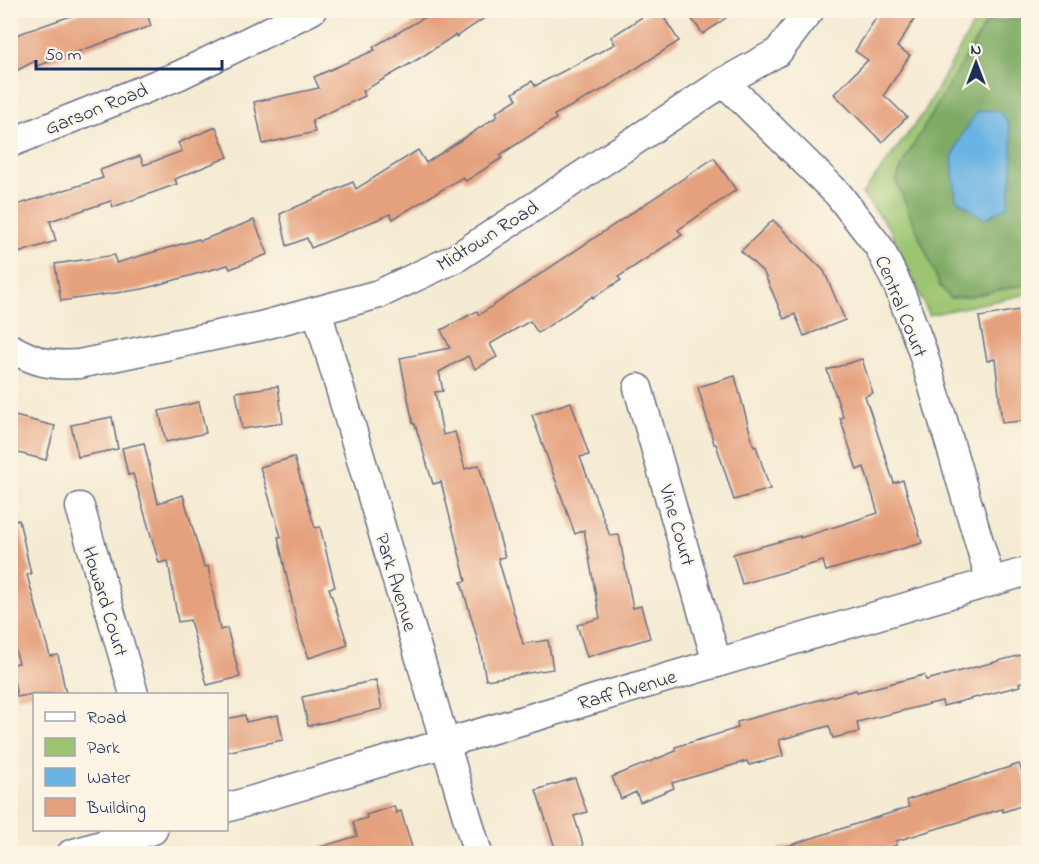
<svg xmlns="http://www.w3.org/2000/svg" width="1039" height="864" font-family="'Indie Flower',sans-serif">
<rect width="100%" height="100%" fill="#fcf5e5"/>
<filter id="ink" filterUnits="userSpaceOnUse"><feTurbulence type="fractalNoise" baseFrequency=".0167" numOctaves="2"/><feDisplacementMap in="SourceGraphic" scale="12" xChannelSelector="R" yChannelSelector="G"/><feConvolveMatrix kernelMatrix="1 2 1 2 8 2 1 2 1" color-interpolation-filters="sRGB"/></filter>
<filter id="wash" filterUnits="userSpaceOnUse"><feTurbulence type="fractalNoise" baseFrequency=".008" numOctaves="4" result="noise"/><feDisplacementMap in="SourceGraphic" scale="24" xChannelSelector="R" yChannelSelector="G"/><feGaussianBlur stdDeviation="1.35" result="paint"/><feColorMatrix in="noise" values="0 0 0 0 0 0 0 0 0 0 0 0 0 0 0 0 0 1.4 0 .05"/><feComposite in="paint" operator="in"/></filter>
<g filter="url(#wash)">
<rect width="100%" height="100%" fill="#f5ebd3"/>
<polygon fill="#9dc571" stroke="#5c7a68" stroke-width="1.5" points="981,11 1028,11 1028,294 929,315 890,229 862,194 923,114"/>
<polygon fill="#7eaa63" stroke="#4c6c60" stroke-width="1.5" points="1028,18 1028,284 967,297 950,298 940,286 896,181 905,159 986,23"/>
<path fill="#6ab4e3" stroke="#4272a0" stroke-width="1.5" d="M993,110C1022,114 1011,186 1008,206L985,219L956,199L952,158L961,137L977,111Z"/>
<g id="blocks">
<g fill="#e5a17e">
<polygon points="88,10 146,10 151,26 37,66 35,61 10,74 10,37"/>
<polygon points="437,10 497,10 456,37 455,35 420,58 363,91 365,96 312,120 315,132 263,144 254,102 319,88 314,77 375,50 373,47"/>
<polygon points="653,10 659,10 679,41 604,89 554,115 556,119 500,155 502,158 466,181 463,177 393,219 390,214 311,248 307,238 287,246 280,214 353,182 356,189 418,150 426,163 498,116 496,112 517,99 513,93 532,81 535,86 615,44 611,37"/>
<polygon points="685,10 737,10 703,34"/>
<polygon points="881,10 920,10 897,47 910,55 884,95 907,117 882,142 834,94 868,60 855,51"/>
<polygon points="216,127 228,157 175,179 177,184 113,207 111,201 50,221 56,241 18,253 10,231 10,207 103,178 100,170 140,156 144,165 182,151 178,143"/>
<polygon points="714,158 736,190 678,230 682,235 618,277 621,280 593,298 593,296 538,333 530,321 490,344 497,357 475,369 468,356 439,372 443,391 435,392 443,435 455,432 465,469 479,465 505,557 498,558 523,644 548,640 553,669 486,680 480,648 461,582 466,581 441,482 433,484 415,424 413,424 400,358 450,348 441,330 477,311 479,315"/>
<polygon points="254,220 268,254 230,269 228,265 143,289 61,301 55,264 115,255 116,263 199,239 200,241"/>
<polygon points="773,220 824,271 845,320 804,336 795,314 784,319 764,273 741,251"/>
<polygon points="1024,309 1029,331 1029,420 1002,423 995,359 987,361 979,317"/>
<polygon points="862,359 873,393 865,396 894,483 903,480 922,543 826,571 823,561 742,584 733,554 800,536 800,538 878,513 864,467 857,470 840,418 843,417 827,370"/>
<polygon points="735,376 754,447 756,446 770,489 734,500 716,444 714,444 698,387"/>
<polygon points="278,386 283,423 242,429 236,392"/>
<polygon points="199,402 206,433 166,442 159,411"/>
<polygon points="571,402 589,455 580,457 610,536 619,535 633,608 641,606 650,638 587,657 577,625 600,618 584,530 575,534 532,415"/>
<polygon points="15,416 55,426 46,460 10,451 10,434"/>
<polygon points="112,417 118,449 78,457 71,425"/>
<polygon points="144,443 158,503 183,495 204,567 208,566 220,630 227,628 240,677 207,685 190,620 178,622 168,561 159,563 133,474 128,475 122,448"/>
<polygon points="294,457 315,528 320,527 335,587 329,588 348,645 309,658 297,624 278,537 281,537 260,467"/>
<polygon points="19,520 31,574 27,575 50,656 58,655 66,694 33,694 17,697 11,664 19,663 10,631 10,521"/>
<polygon points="1029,653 1029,680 1019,683 1020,686 943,706 942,701 857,722 859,732 833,738 829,726 779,740 783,756 749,765 747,761 672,783 674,788 640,802 636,792 621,799 612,777 676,751 675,747 738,728 737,722 856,690 857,692 924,675 926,680"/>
<polygon points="376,680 382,709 308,726 302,697"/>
<polygon points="245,715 246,722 278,715 283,740 226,752 226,719"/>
<polygon points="1019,764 1029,790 1029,803 1003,812 1002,809 896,841 897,845 868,854 778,854 778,849 909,807 907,800"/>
<polygon points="575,778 587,812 574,816 586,854 557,854 536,790"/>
<polygon points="394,806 396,813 401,811 414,854 314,854 314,849 357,836 353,822 367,818 366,815"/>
</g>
</g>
</g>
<g filter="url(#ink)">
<use href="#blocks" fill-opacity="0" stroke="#677187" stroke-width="1.5"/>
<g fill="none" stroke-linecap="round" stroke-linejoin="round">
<defs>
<g id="minor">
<polyline points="724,82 838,194 879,247 899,288 922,350 991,582"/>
<polyline points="10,143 180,75 312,10"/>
<polyline points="317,311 478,854"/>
<path d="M10,348C36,362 49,366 79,364L261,326L379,294L456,258L724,82L778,52L810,10"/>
<polyline points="638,388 717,663"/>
<polyline points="80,507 134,694"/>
<polyline points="226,808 1028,571"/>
<polyline points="71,854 153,830"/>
</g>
</defs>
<use href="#minor" stroke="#677187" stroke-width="31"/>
<use href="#minor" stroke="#fff" stroke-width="28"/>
</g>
</g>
<g text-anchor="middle" stroke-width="4.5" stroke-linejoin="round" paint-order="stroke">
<g font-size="20" fill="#1b2f5e" stroke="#fcf5e5">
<text transform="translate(96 108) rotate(-22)" y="7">Garson Road</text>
<text transform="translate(487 235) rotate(-32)" y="7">Midtown Road</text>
<text transform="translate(902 306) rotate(68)" y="7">Central Court</text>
<text transform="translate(678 525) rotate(74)" y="7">Vine Court</text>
<text transform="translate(397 582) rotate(73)" y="7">Park Avenue</text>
<text transform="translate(106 601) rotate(73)" y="7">Howard Court</text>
<text transform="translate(627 689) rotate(-16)" y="7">Raff Avenue</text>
</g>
</g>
<rect width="1039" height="864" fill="none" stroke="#fcf5e5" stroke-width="36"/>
<rect x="33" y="693" width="195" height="138" fill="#fcf5e5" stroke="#a2a6af" stroke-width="1.5"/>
<rect x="45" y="712" width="30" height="9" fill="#ffffff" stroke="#a2a6af" stroke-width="1.5"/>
<text x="87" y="723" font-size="18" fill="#1b2f5e">Road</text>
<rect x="45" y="738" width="30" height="18" fill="#9dc571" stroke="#a2a6af" stroke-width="1.5"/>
<text x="87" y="753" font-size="18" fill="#1b2f5e">Park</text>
<rect x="45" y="768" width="30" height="18" fill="#6ab4e3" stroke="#a2a6af" stroke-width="1.5"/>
<text x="87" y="783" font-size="18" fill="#1b2f5e">Water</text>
<rect x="45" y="798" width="30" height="18" fill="#e5a17e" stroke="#a2a6af" stroke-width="1.5"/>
<text x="87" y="813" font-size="18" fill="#1b2f5e">Building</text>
<g transform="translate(976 63)" stroke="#fcf5e5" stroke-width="4.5" paint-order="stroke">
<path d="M0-4.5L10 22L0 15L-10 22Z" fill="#1b2f5e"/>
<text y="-9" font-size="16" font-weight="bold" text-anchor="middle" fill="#1b2f5e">N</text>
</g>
<path d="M36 60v9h186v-9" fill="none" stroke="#1b2f5e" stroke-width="3"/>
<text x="45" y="60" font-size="18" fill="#1b2f5e" stroke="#fcf5e5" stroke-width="4.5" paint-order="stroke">50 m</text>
</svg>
